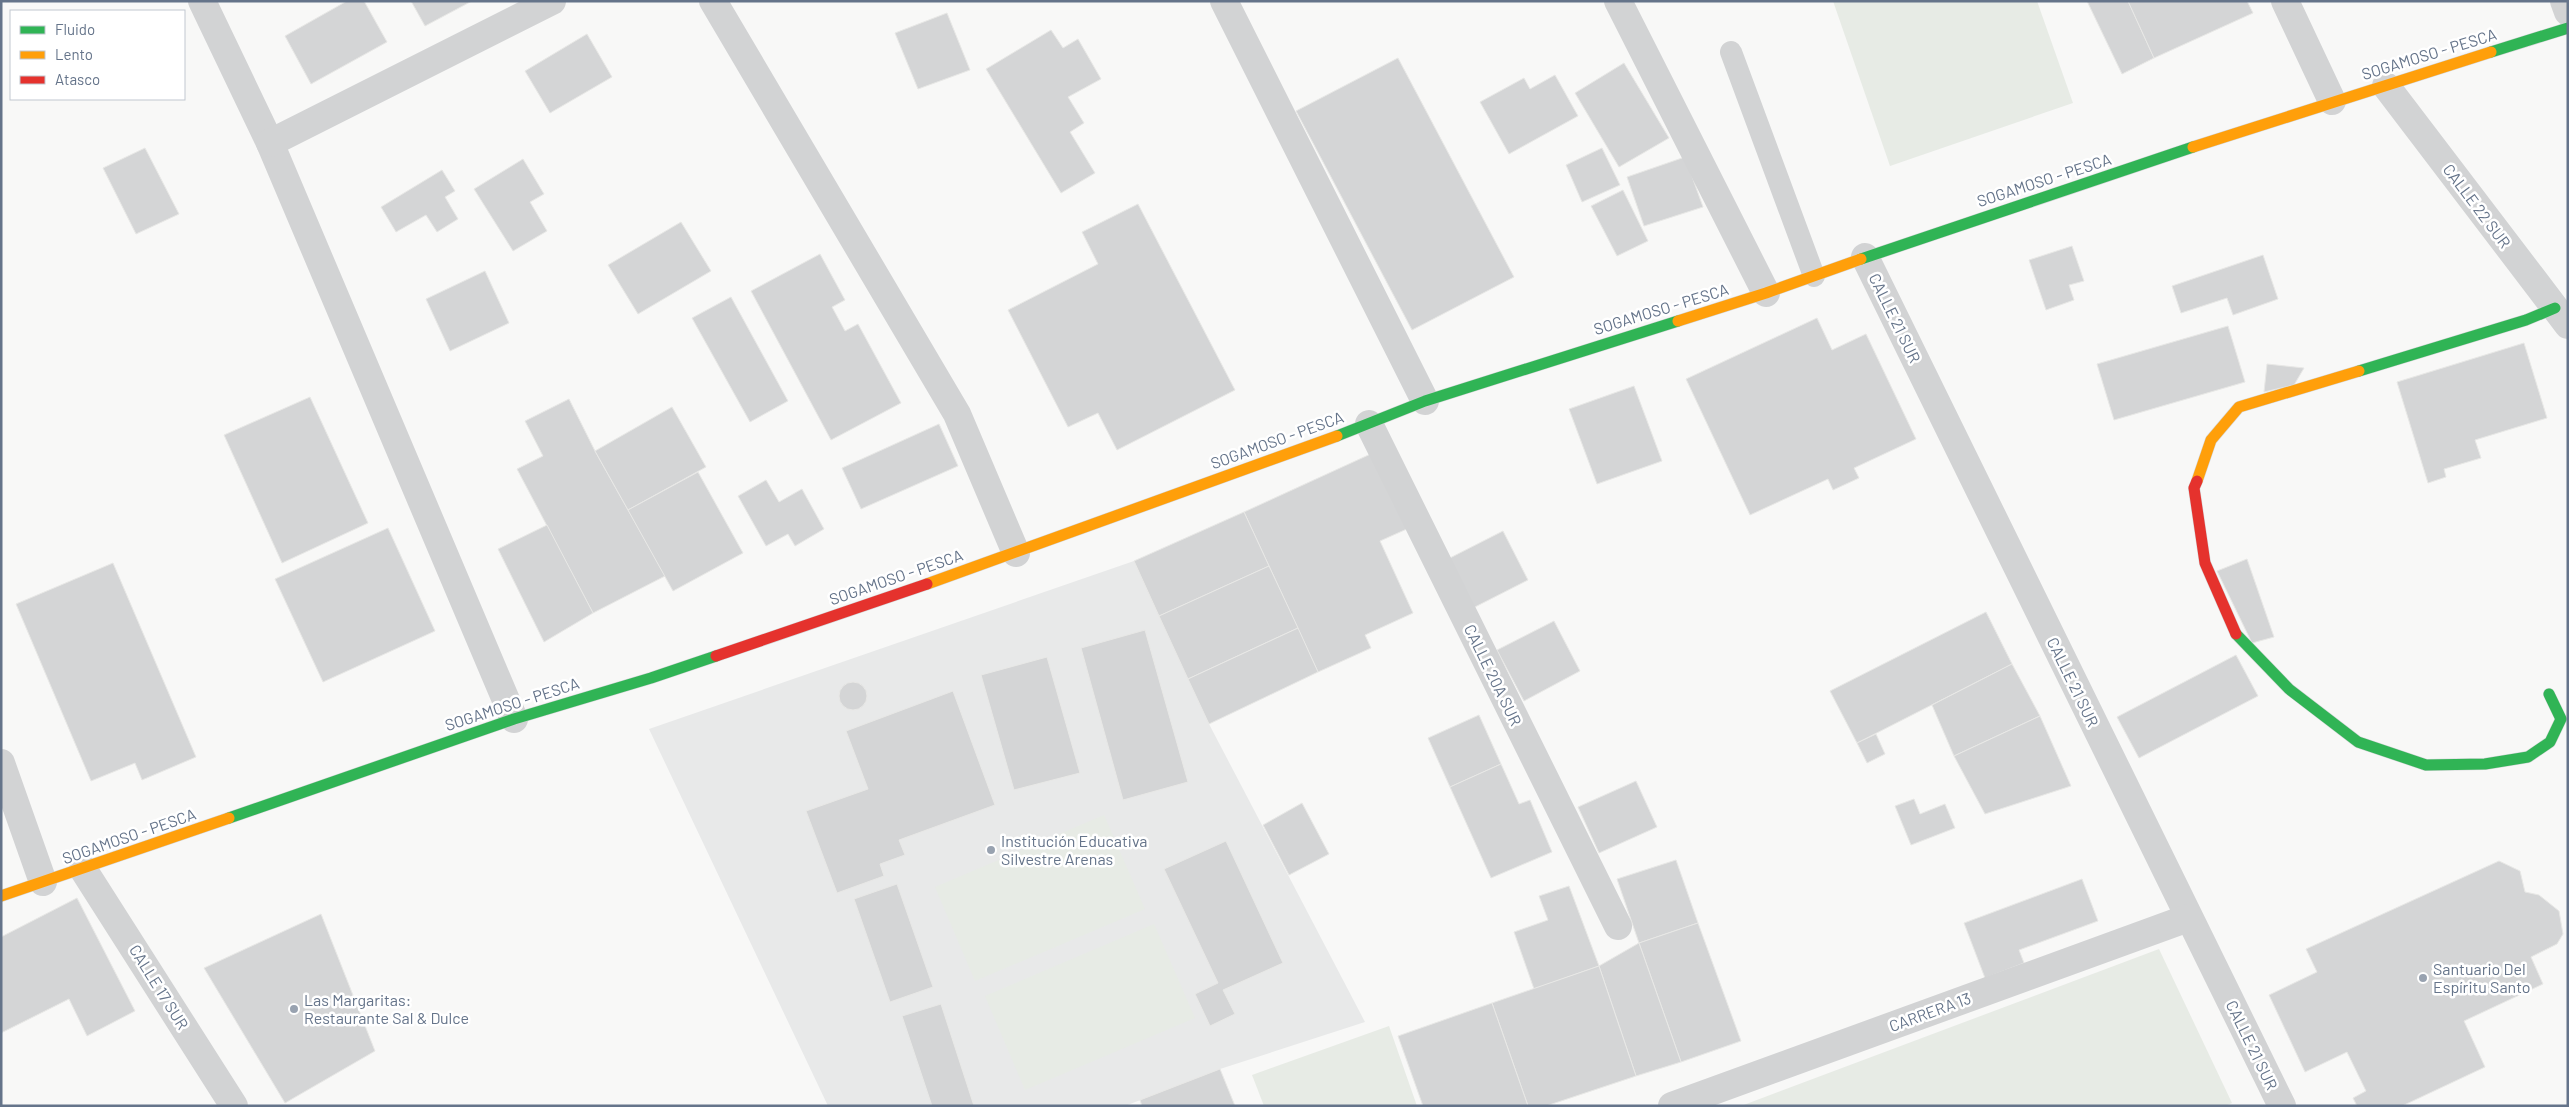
<svg xmlns="http://www.w3.org/2000/svg" width="2569" height="1107" font-family="Barlow,sans-serif">
<rect width="100%" height="100%" fill="#f8f8f7"/>
<polygon fill="#e8e9e9" points="1134,561 1209,724 1365,1022 1220,1069 1125,1106 828,1106 649,729"/>
<g fill="#e7ebe5">
<polygon points="1833,1 2037,1 2073,103 1890,166"/>
<polygon points="1104,815 1145,909 975,981 935,887"/>
<polygon points="1154,924 1195,1018 1025,1090 985,996"/>
<polygon points="2159,949 2232,1103 2225,1106 1741,1106"/>
<polygon points="1389,1026 1417,1106 1264,1106 1252,1075"/>
</g>
<g fill="#d4d5d6" stroke="#e8e8e6">
<polygon points="347,1 364,1 387,42 311,84 285,36"/>
<polygon points="411,1 472,1 425,26"/>
<polygon points="2087,1 2128,1 2154,58 2122,74"/>
<polygon points="2128,1 2247,1 2253,13 2154,58"/>
<polygon points="947,13 970,70 918,89 895,33"/>
<polygon points="1051,30 1063,48 1078,39 1101,79 1068,97 1084,123 1070,132 1095,173 1061,193 986,69"/>
<polygon points="587,34 612,77 550,113 525,71"/>
<polygon points="1398,58 1514,277 1412,330 1296,111"/>
<polygon points="1624,63 1669,138 1619,167 1575,93"/>
<polygon points="1555,75 1578,116 1509,154 1480,102 1524,78 1530,89"/>
<polygon points="145,148 179,214 136,234 103,168"/>
<polygon points="1602,148 1620,185 1582,202 1566,165"/>
<polygon points="1685,157 1703,207 1644,226 1627,177"/>
<polygon points="523,159 544,194 530,202 547,231 513,251 474,189"/>
<polygon points="442,170 455,191 445,197 458,219 437,232 426,215 396,232 381,207"/>
<polygon points="1623,190 1648,241 1617,256 1591,206"/>
<polygon points="1138,204 1235,390 1117,450 1098,413 1068,427 1008,310 1098,264 1082,232"/>
<polygon points="681,222 711,271 638,314 608,265"/>
<polygon points="2072,246 2084,281 2069,285 2074,300 2046,310 2029,260"/>
<polygon points="820,254 845,300 832,307 845,331 858,324 901,403 831,440 751,291"/>
<polygon points="2263,255 2278,299 2233,315 2227,298 2181,313 2172,286"/>
<polygon points="485,271 509,323 450,351 426,299"/>
<polygon points="731,297 788,401 750,422 692,318"/>
<polygon points="1817,318 1832,350 1866,334 1916,439 1854,468 1859,478 1833,490 1828,479 1750,515 1686,379"/>
<polygon points="2228,326 2245,382 2114,420 2097,364"/>
<polygon points="2524,343 2547,418 2475,440 2481,458 2444,469 2446,477 2428,483 2397,382"/>
<polygon points="2267,364 2304,368 2294,385 2264,392"/>
<polygon points="1634,386 1662,461 1597,484 1569,409"/>
<polygon points="310,397 368,523 282,563 224,435"/>
<polygon points="569,399 595,451 665,576 593,613 517,469 543,456 525,421"/>
<polygon points="672,407 706,467 628,510 595,451"/>
<polygon points="939,424 958,466 861,509 842,468"/>
<polygon points="1375,452 1409,528 1380,541 1413,613 1365,635 1371,648 1318,672 1244,512"/>
<polygon points="698,472 743,553 673,591 628,510"/>
<polygon points="766,480 779,502 802,489 824,529 795,546 788,534 766,546 738,496"/>
<polygon points="1244,512 1269,566 1159,616 1134,561"/>
<polygon points="547,525 593,613 544,642 498,549"/>
<polygon points="388,528 435,631 323,682 275,579"/>
<polygon points="1503,531 1528,580 1471,609 1446,560"/>
<polygon points="2247,559 2274,637 2252,643 2217,571"/>
<polygon points="113,563 196,757 142,780 135,763 91,781 16,604"/>
<polygon points="1269,566 1298,628 1188,679 1159,616"/>
<polygon points="1986,612 2012,664 1857,743 1830,691"/>
<polygon points="1554,621 1580,671 1524,701 1497,650"/>
<polygon points="1298,628 1318,672 1209,724 1188,679"/>
<polygon points="1145,630 1188,782 1123,800 1081,648"/>
<polygon points="2236,655 2258,696 2139,758 2117,717"/>
<polygon points="1047,657 1080,773 1014,790 981,675"/>
<polygon points="2012,664 2040,716 1954,756 1932,705"/>
<circle cx="853" cy="696" r="14"/>
<polygon points="953,691 995,805 899,840 905,855 880,864 884,876 837,893 806,811 868,789 846,731"/>
<polygon points="1479,715 1501,764 1450,787 1428,738"/>
<polygon points="2040,716 2071,786 1985,814 1954,756"/>
<polygon points="1876,734 1885,754 1867,763 1857,743"/>
<polygon points="1501,764 1519,804 1530,800 1552,852 1491,878 1450,787"/>
<polygon points="1636,781 1657,827 1599,853 1578,807"/>
<polygon points="1914,799 1920,814 1945,804 1955,828 1911,845 1895,806"/>
<polygon points="1302,803 1329,854 1289,875 1263,825"/>
<polygon points="1226,841 1283,963 1223,990 1235,1014 1210,1026 1195,994 1218,983 1164,869"/>
<polygon points="1676,860 1698,923 1639,943 1617,879"/>
<polygon points="2499,861 2520,871 2525,892 2539,895 2559,911 2563,934 2557,944 2531,957 2543,984 2464,1021 2485,1067 2402,1106 2357,1106 2353,1098 2366,1091 2347,1052 2305,1072 2269,995 2317,972 2306,949"/>
<polygon points="2082,879 2098,921 2019,950 2024,963 1985,978 1964,923"/>
<polygon points="897,884 933,987 890,1002 854,899"/>
<polygon points="1569,886 1599,966 1534,989 1514,932 1548,920 1539,896"/>
<polygon points="77,898 135,1011 87,1036 69,999 1,1033 1,937"/>
<polygon points="321,914 375,1051 285,1103 204,968"/>
<polygon points="1698,923 1741,1041 1681,1062 1639,943"/>
<polygon points="1639,943 1681,1062 1636,1076 1599,966"/>
<polygon points="1599,966 1636,1076 1546,1106 1528,1106 1492,1003"/>
<polygon points="1492,1003 1528,1106 1423,1106 1398,1036"/>
<polygon points="941,1004 974,1106 932,1106 902,1016"/>
<polygon points="1220,1069 1235,1106 1142,1106 1140,1100"/>
</g>
<g fill="none" stroke-linecap="round" stroke-linejoin="round">
<defs>
<g id="fast">
<polyline points="2491,52 2568,28"/>
<polyline points="1861,259 2193,147"/>
<polyline points="2359,371 2526,320 2555,308"/>
<polyline points="1337,436 1425,401 1678,321"/>
<polyline points="2236,634 2289,689 2358,742 2426,765 2485,764 2528,757 2550,742 2561,719 2549,694"/>
<polyline points="229,818 514,719 651,678 716,656"/>
</g>
<g id="slow">
<polyline points="2193,147 2491,52"/>
<polyline points="1678,321 1766,293 1861,259"/>
<polyline points="2197,481 2211,440 2239,407 2359,371"/>
<polyline points="927,584 1337,436"/>
<polyline points="1,896 229,818"/>
</g>
<g id="jam">
<polyline points="2197,481 2194,488 2205,563 2236,634"/>
<polyline points="716,656 927,584"/>
</g>
</defs>
<use href="#fast" stroke="#d3d5d7" stroke-width="12"/>
<use href="#slow" stroke="#d3d5d7" stroke-width="12"/>
<use href="#jam" stroke="#d3d5d7" stroke-width="12"/>
<polyline stroke="#d2d3d4" stroke-width="22" points="1731,52 1814,276"/>
<g stroke="#d2d3d4" stroke-width="28">
<polyline points="202,1 270,143 514,719"/>
<polyline points="713,1 957,414 1016,553"/>
<polyline points="1224,1 1425,401"/>
<polyline points="1618,1 1766,293"/>
<polyline points="2285,1 2332,101"/>
<polyline points="2564,1 2568,12"/>
<polyline points="2386,86 2568,325"/>
<polyline points="270,143 552,1"/>
<polyline points="1865,257 2282,1106"/>
<polyline points="1369,424 1618,926"/>
<polyline points="1,763 43,882"/>
<polyline points="83,869 234,1106"/>
<polyline points="1672,1106 2188,918"/>
</g>
<use href="#fast" stroke="#30b455" stroke-width="11"/>
<use href="#slow" stroke="#ff9f0a" stroke-width="11"/>
<use href="#jam" stroke="#e5322d" stroke-width="11"/>
</g>
<g fill="#98a2b0" stroke="#fff" stroke-width="2">
<circle cx="991" cy="850" r="5"/>
<circle cx="2423" cy="978" r="5"/>
<circle cx="294" cy="1009" r="5"/>
</g>
<g text-anchor="middle" stroke-width="5" stroke-linejoin="round" paint-order="stroke">
<g font-size="16" fill="#65748a" stroke="#fff">
<text transform="translate(2429 54) rotate(-17)" y="6">SOGAMOSO - PESCA</text>
<text transform="translate(2044 180) rotate(-18)" y="6">SOGAMOSO - PESCA</text>
<text transform="translate(2477 206) rotate(53)" y="6">CALLE 22 SUR</text>
<text transform="translate(1661 309) rotate(-17)" y="6">SOGAMOSO - PESCA</text>
<text transform="translate(1895 318) rotate(64)" y="6">CALLE 21 SUR</text>
<text transform="translate(1277 440) rotate(-20)" y="6">SOGAMOSO - PESCA</text>
<text transform="translate(896 577) rotate(-19)" y="6">SOGAMOSO - PESCA</text>
<text transform="translate(1493 675) rotate(64)" y="6">CALLE 20A SUR</text>
<text transform="translate(2073 682) rotate(64)" y="6">CALLE 21 SUR</text>
<text transform="translate(512 704) rotate(-18)" y="6">SOGAMOSO - PESCA</text>
<text transform="translate(129 836) rotate(-19)" y="6">SOGAMOSO - PESCA</text>
<text transform="translate(159 987) rotate(58)" y="6">CALLE 17 SUR</text>
<text transform="translate(1930 1012) rotate(-20)" y="6">CARRERA 13</text>
<text transform="translate(2252 1045) rotate(64)" y="6">CALLE 21 SUR</text>
</g>
<g font-size="16" fill="#65748a" stroke="#fff" text-anchor="start">
<text x="1001" y="847">Institución Educativa<tspan x="1001" dy="18">Silvestre Arenas</tspan></text>
<text x="2433" y="975">Santuario Del<tspan x="2433" dy="18">Espíritu Santo</tspan></text>
<text x="304" y="1006">Las Margaritas:<tspan x="304" dy="18">Restaurante Sal &amp; Dulce</tspan></text>
</g>
</g>
<rect width="2569" height="1107" fill="none" stroke="#65748a" stroke-width="5"/>
<rect x="10" y="10" width="175" height="90" fill="#ffffff" stroke="#c1c7d0"/>
<rect x="20" y="26" width="25" height="8" fill="#30b455" stroke="#c1c7d0"/>
<text x="55" y="35" font-size="15" fill="#65748a">Fluido</text>
<rect x="20" y="51" width="25" height="8" fill="#ff9f0a" stroke="#c1c7d0"/>
<text x="55" y="60" font-size="15" fill="#65748a">Lento</text>
<rect x="20" y="76" width="25" height="8" fill="#e5322d" stroke="#c1c7d0"/>
<text x="55" y="85" font-size="15" fill="#65748a">Atasco</text>
</svg>
